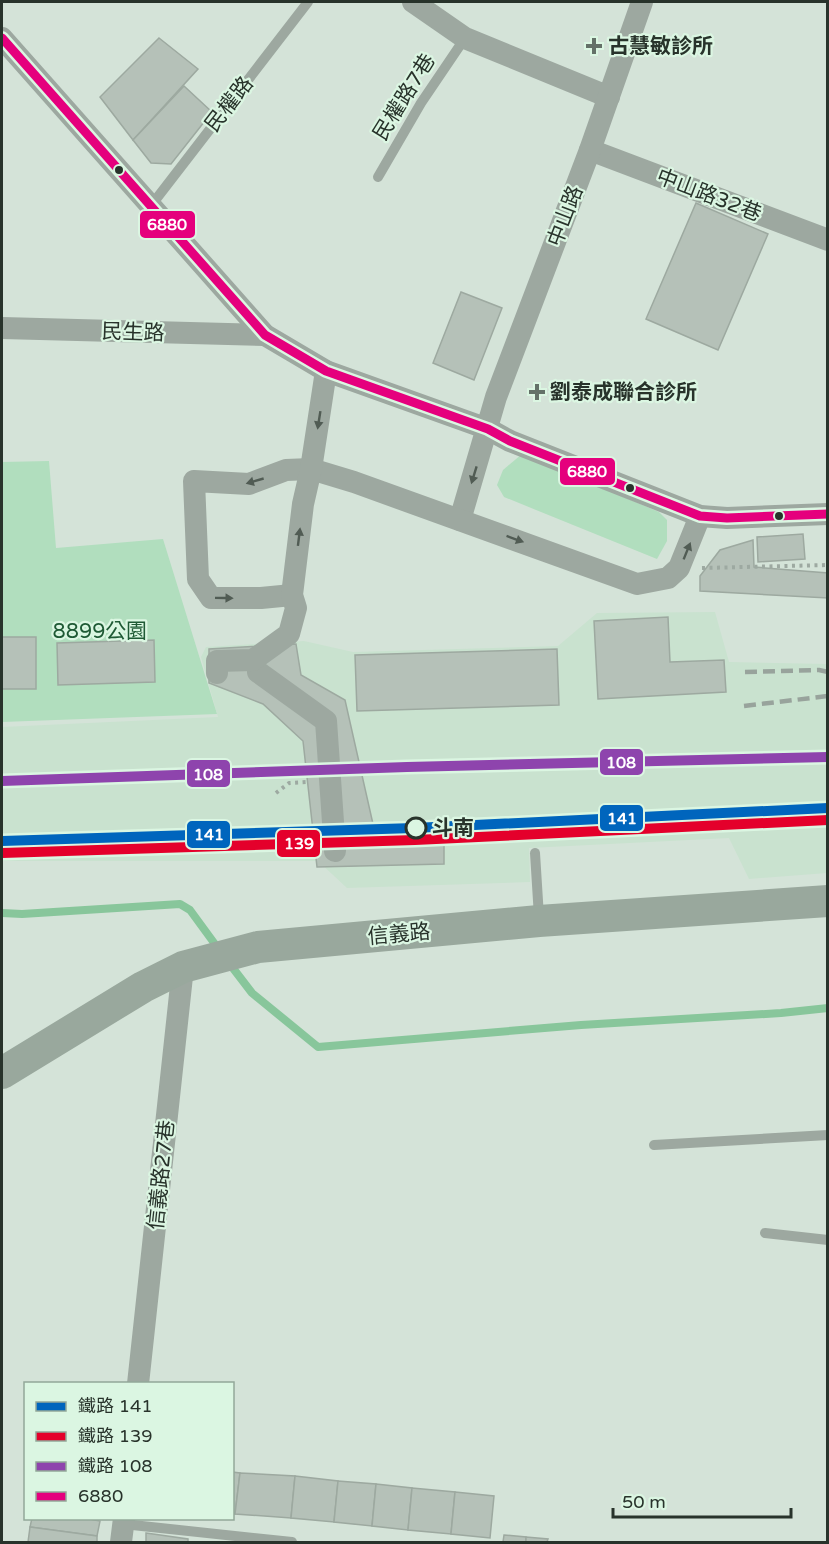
<svg xmlns="http://www.w3.org/2000/svg" width="829" height="1544" font-family="'Varela Round','Noto Sans TC',sans-serif">
<rect width="100%" height="100%" fill="#d4e3d8"/>
<polygon fill="#c9e2cf" points="715,612 729,662 827,664 827,873 749,879 729,838 529,848 530,882 347,888 318,861 2,861 2,727 218,717 201,657 206,647 304,641 353,652 558,646 597,613"/>
<g fill="#b1debe">
<polygon points="522,454 659,512 667,520 667,541 657,559 504,497 497,485 503,470"/>
<polygon points="49,461 56,548 163,539 217,714 2,722 2,462"/>
</g>
<g fill="none" stroke-linecap="round" stroke-linejoin="round">
<g stroke="#88c69b" stroke-width="8">
<polyline points="2,913 22,914 180,904 190,910 220,951"/>
<polyline points="229,963 252,993 318,1047 581,1025 781,1013 828,1008"/>
</g>
</g>
<g fill="#b5c1b8" stroke="#9da9a0" stroke-width="1.5">
<polygon points="159,38 198,69 133,140 100,97"/>
<polygon points="184,86 212,112 171,164 151,163 133,140"/>
<polygon points="696,203 768,234 718,350 646,319"/>
<polygon points="461,292 502,308 474,380 433,363"/>
<polygon points="803,534 805,559 758,562 757,537"/>
<polygon points="753,540 754,567 828,573 828,598 700,591 700,576 720,550"/>
<polygon points="668,617 670,662 724,660 726,692 598,699 594,621"/>
<rect x="2" y="637" width="34" height="52"/>
<polygon points="154,640 155,682 58,685 57,643"/>
<polygon points="296,644 301,675 345,700 373,824 444,831 444,864 317,867 303,741 263,704 209,683 209,649"/>
<polygon points="557,649 559,705 357,711 355,655"/>
<polygon points="232,1472 240,1473 235,1514 232,1513"/>
<polygon points="240,1473 295,1476 291,1518 235,1514"/>
<polygon points="295,1476 338,1481 334,1522 291,1518"/>
<polygon points="338,1481 376,1484 372,1526 334,1522"/>
<polygon points="376,1484 412,1488 408,1530 372,1526"/>
<polygon points="412,1488 455,1492 451,1534 408,1530"/>
<polygon points="455,1492 494,1496 490,1538 451,1534"/>
<polygon points="32,1518 84,1518 100,1521 97,1536 30,1527"/>
<polygon points="30,1527 97,1536 97,1542 28,1542"/>
<polygon points="146,1533 188,1539 188,1542 146,1542"/>
<polygon points="504,1535 526,1537 526,1542 503,1542"/>
<polygon points="526,1537 548,1539 547,1542 526,1542"/>
</g>
<g fill="none" stroke-linecap="round" stroke-linejoin="round">
<g stroke="#9da9a1" stroke-width="4" stroke-dasharray="3 4.5" stroke-linecap="butt">
<polyline points="702,568 828,565"/>
<polyline points="276,793 289,783 307,782"/>
</g>
<g stroke="#9da8a0" stroke-width="10">
<polyline points="378,177 421,103 465,38"/>
<polyline points="150,207 308,2"/>
<polyline points="535,853 539,917"/>
<polyline points="654,1145 828,1135"/>
<polyline points="765,1233 828,1240"/>
<polyline points="123,1524 292,1542"/>
</g>
<g stroke="#9da8a0" stroke-width="22">
<polyline points="413,2 465,38 609,97"/>
<polyline points="2,38 265,335 326,371 488,429 510,441 700,516 727,518 828,514"/>
<polyline points="590,150 828,240"/>
<polyline points="2,328 265,335"/>
<polyline points="460,520 496,397 590,150 642,2"/>
<polyline points="292,595 261,598 211,598 198,579 194,481 249,484 286,470 311,469 354,482 637,584 668,578 679,568 700,516"/>
<polyline points="258,672 326,721 335,851"/>
<polyline points="217,673 217,661 253,660 289,634 296,608 292,595 303,504 311,469 326,371"/>
<polyline points="138,1384 183,967"/>
<polyline points="121,1542 124,1518"/>
</g>
<polyline stroke="#99a89d" stroke-width="32" points="2,1073 143,987 183,967 258,947 539,921 828,901"/>
<g stroke="#98a39c" stroke-width="4.5" stroke-dasharray="12 6" stroke-linecap="butt">
<polyline points="745,672 819,670 828,672"/>
<polyline points="744,706 828,696"/>
</g>
<defs>
<polyline id="bus-1" points="2,38 265,335 326,371 488,429 510,441 700,516 727,518 828,514"/>
</defs>
<use href="#bus-1" stroke="#dbf6e2" stroke-width="14"/>
<use href="#bus-1" stroke="#e5007d" stroke-width="9"/>
<defs>
<polyline id="rail-1" points="2,841 414,828 828,808"/>
<polyline id="rail-2" points="2,853 415,840 828,820"/>
<polyline id="rail-3" points="2,781 407,767 828,757"/>
</defs>
<use href="#rail-1" stroke="#dbf6e2" stroke-width="15"/>
<use href="#rail-2" stroke="#dbf6e2" stroke-width="15"/>
<use href="#rail-3" stroke="#dbf6e2" stroke-width="15"/>
<use href="#rail-1" stroke="#0065bd" stroke-width="10"/>
<use href="#rail-2" stroke="#e4002b" stroke-width="10"/>
<use href="#rail-3" stroke="#8e44ad" stroke-width="10"/>
</g>
<defs><path id="oneway-solid" d="M-6-.8H1V-3.2L6.5 0L1 3.2V.8H-6Z" transform="scale(1.5)"/></defs>
<g fill="#515c54">
<use href="#oneway-solid" transform="translate(319 420) rotate(99)"/>
<use href="#oneway-solid" transform="translate(474 475) rotate(107)"/>
<use href="#oneway-solid" transform="translate(255 481) rotate(164)"/>
<use href="#oneway-solid" transform="translate(299 537) rotate(-83)"/>
<use href="#oneway-solid" transform="translate(515 539) rotate(20)"/>
<use href="#oneway-solid" transform="translate(687 551) rotate(-68)"/>
<use href="#oneway-solid" transform="translate(224 598) rotate(1)"/>
</g>
<g fill="#647168" stroke="#dbf6e2" stroke-width="2">
<path d="M591 37h6v6h6v6h-6v6h-6v-6h-6v-6h6z"/>
<path d="M534 383h6v6h6v6h-6v6h-6v-6h-6v-6h6z"/>
</g>
<g fill="#28332b" stroke="#dbf6e2" stroke-width="2">
<circle cx="119" cy="170" r="5"/>
<circle cx="630" cy="488" r="5"/>
<circle cx="779" cy="516" r="5"/>
</g>
<circle fill="#dbf6e2" stroke="#28332b" stroke-width="3" cx="416" cy="828" r="10"/>
<g text-anchor="middle" stroke-width="4.5" stroke-linejoin="round" paint-order="stroke">
<g font-size="21" font-weight="bold" fill="#28332b" stroke="#dbf6e2" text-anchor="start">
<text x="608" y="53">古慧敏診所</text>
<text x="550" y="399">劉泰成聯合診所</text>
</g>
<g font-size="21" fill="#28332b" stroke="#dbf6e2">
<text transform="translate(404 97) rotate(-58)" y="7">民權路7巷</text>
<text transform="translate(229 104) rotate(-52)" y="7">民權路</text>
<text transform="translate(709 195) rotate(21)" y="7">中山路32巷</text>
<text transform="translate(565 216) rotate(-69)" y="7">中山路</text>
<text transform="translate(133 332) rotate(2)" y="7">民生路</text>
<text transform="translate(399 934) rotate(-5)" y="7">信義路</text>
<text transform="translate(161 1175) rotate(-84)" y="7">信義路27巷</text>
</g>
<g font-size="21" fill="#1f5a35" stroke="#dbf6e2">
<text x="100" y="638">8899公園</text>
</g>
<g font-size="21" font-weight="bold" fill="#28332b" stroke="#dbf6e2" text-anchor="start">
<text x="432" y="835">斗南</text>
</g>
</g>
<g stroke="#dbf6e2" stroke-width="2">
<rect x="139" y="210" width="57" height="29" rx="6" fill="#e5007d"/>
<rect x="559" y="457" width="57" height="29" rx="6" fill="#e5007d"/>
<rect x="599" y="748" width="45" height="28" rx="6" fill="#8e44ad"/>
<rect x="186" y="759" width="45" height="29" rx="6" fill="#8e44ad"/>
<rect x="599" y="804" width="45" height="28" rx="6" fill="#0065bd"/>
<rect x="186" y="820" width="45" height="29" rx="6" fill="#0065bd"/>
<rect x="276" y="829" width="45" height="29" rx="6" fill="#e4002b"/>
</g>
<g font-size="16" text-anchor="middle" font-weight="bold" fill="#fff">
<text x="167" y="230">6880</text>
<text x="587" y="477">6880</text>
<text x="621" y="768">108</text>
<text x="208" y="780">108</text>
<text x="622" y="824">141</text>
<text x="209" y="840">141</text>
<text x="299" y="849">139</text>
</g>
<rect width="829" height="1544" fill="none" stroke="#28332b" stroke-width="6"/>
<rect x="24" y="1382" width="210" height="138" fill="#dbf6e2" stroke="#93a899" stroke-width="1.5"/>
<rect x="36" y="1402" width="30" height="9" fill="#0065bd" stroke="#93a899" stroke-width="1.5"/>
<text x="78" y="1412" font-size="18" fill="#28332b">鐵路 141</text>
<rect x="36" y="1432" width="30" height="9" fill="#e4002b" stroke="#93a899" stroke-width="1.5"/>
<text x="78" y="1442" font-size="18" fill="#28332b">鐵路 139</text>
<rect x="36" y="1462" width="30" height="9" fill="#8e44ad" stroke="#93a899" stroke-width="1.5"/>
<text x="78" y="1472" font-size="18" fill="#28332b">鐵路 108</text>
<rect x="36" y="1492" width="30" height="9" fill="#e5007d" stroke="#93a899" stroke-width="1.5"/>
<text x="78" y="1502" font-size="18" fill="#28332b">6880</text>
<path d="M613 1508v9h178v-9" fill="none" stroke="#28332b" stroke-width="3"/>
<text x="622" y="1508" font-size="18" fill="#28332b" stroke="#dbf6e2" stroke-width="4.5" paint-order="stroke">50 m</text>
</svg>
